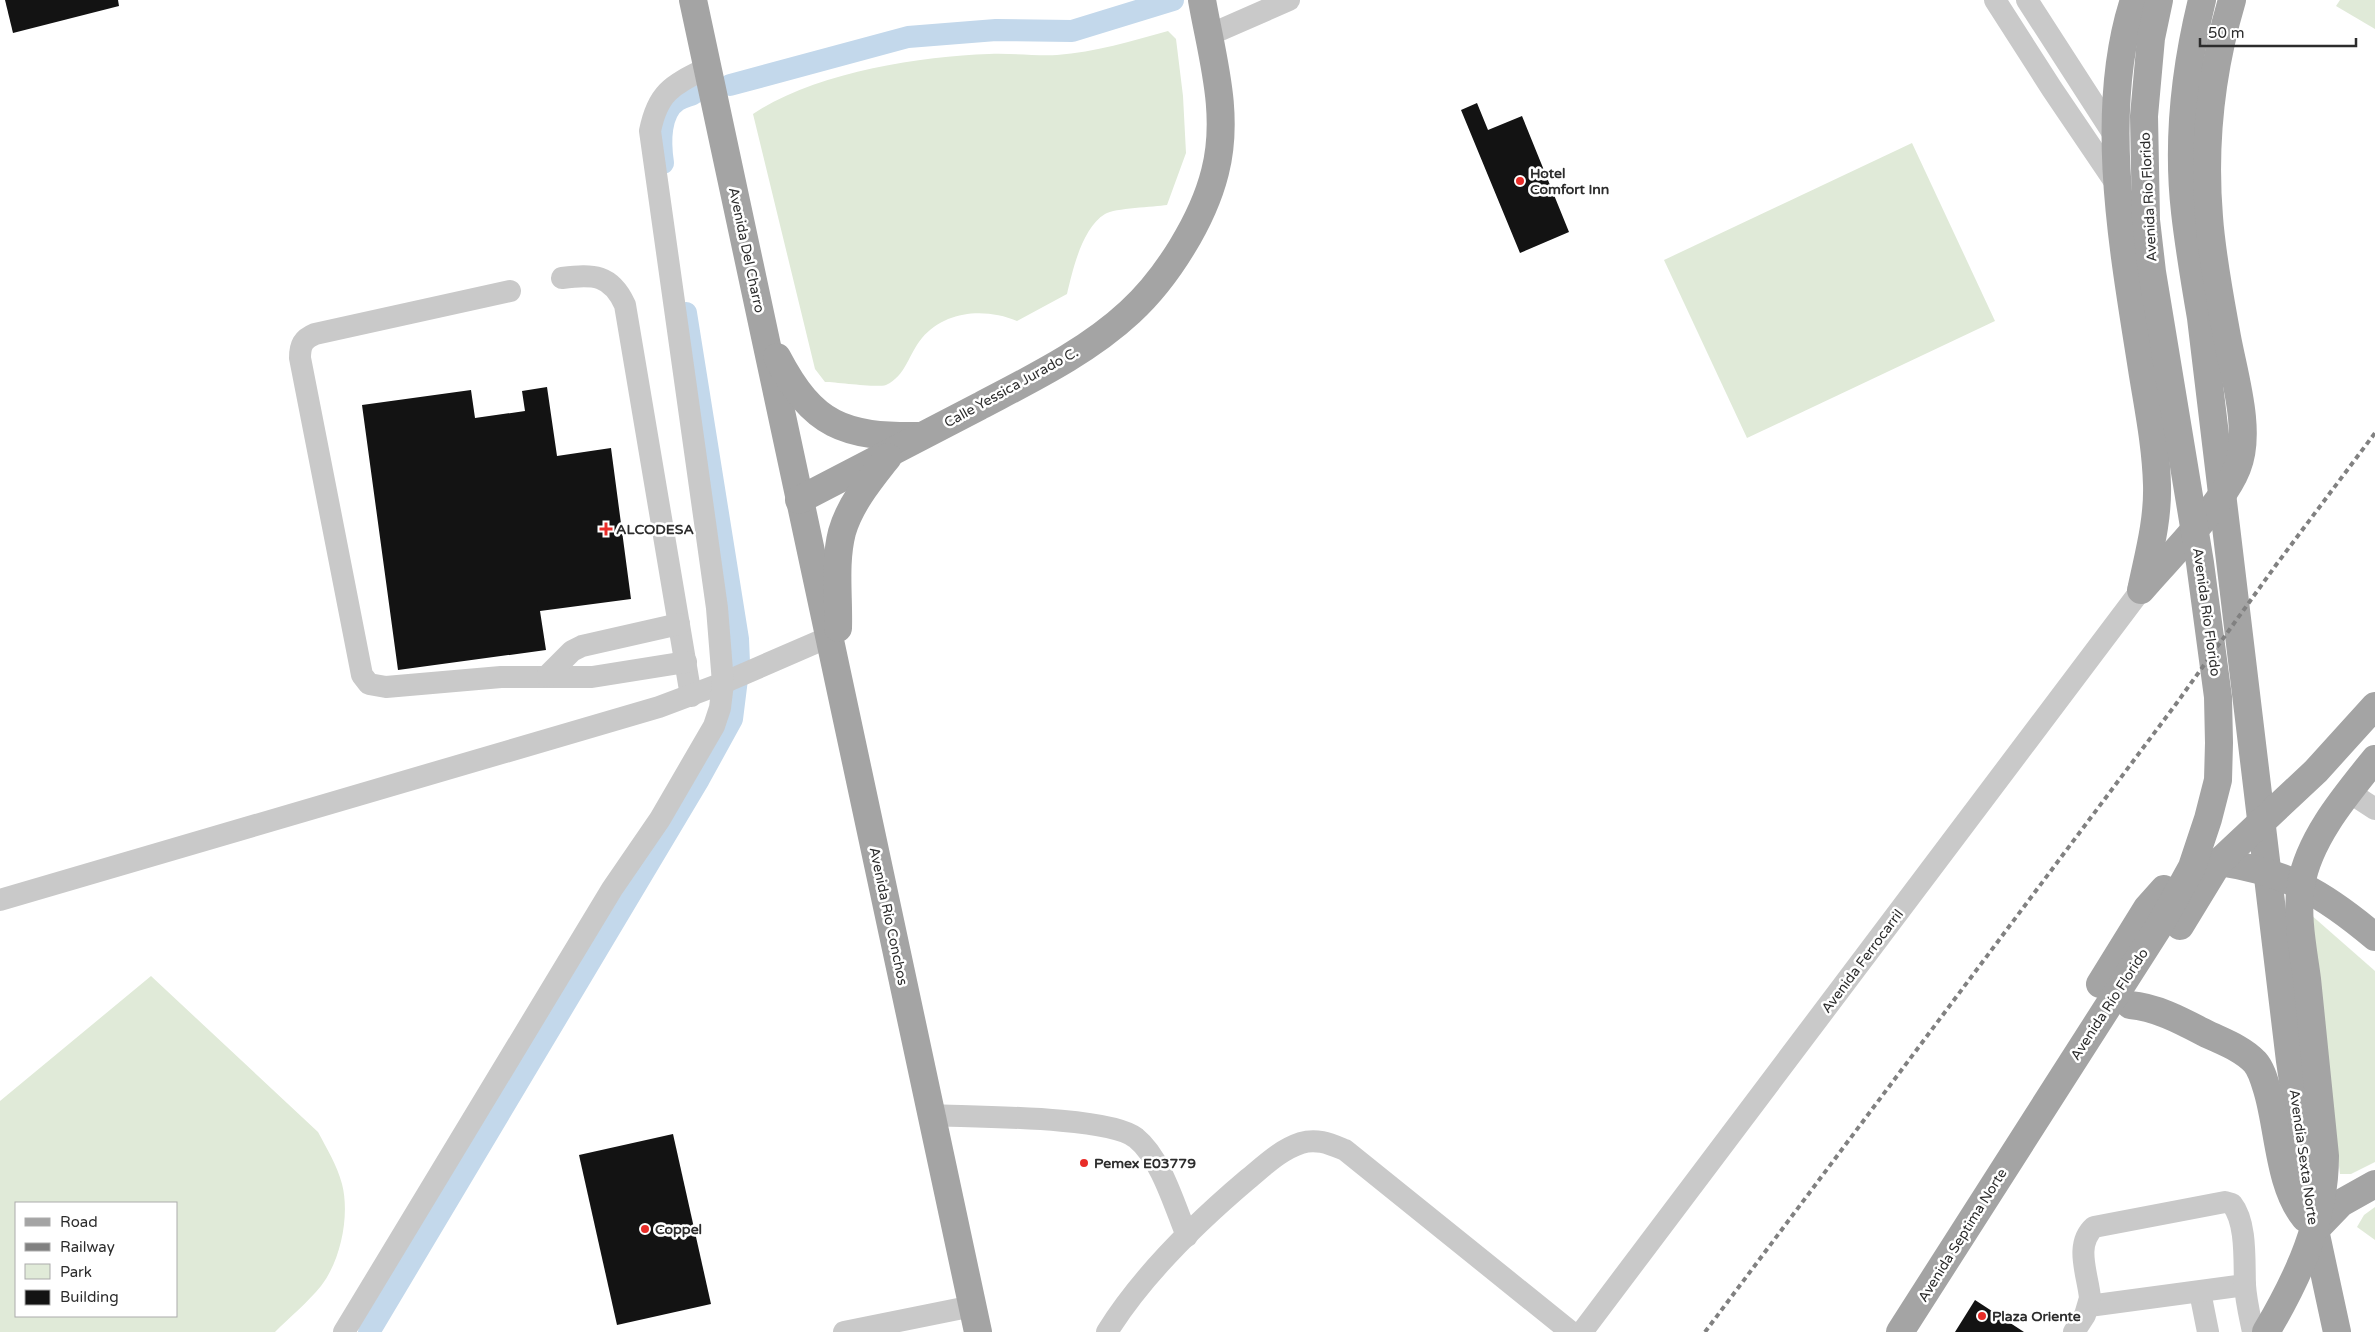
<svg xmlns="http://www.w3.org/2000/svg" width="2375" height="1332" font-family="'Varela Round',sans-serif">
<rect width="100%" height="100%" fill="#fff"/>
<g fill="#e0ead8" fill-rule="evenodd">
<polygon points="2340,0 2375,0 2375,29 2336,6"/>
<path d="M1168,31L1176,39L1183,96L1186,153L1167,205C1154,207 1115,208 1105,214C1082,228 1073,269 1067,294L1017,321C986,308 946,310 922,338C909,353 906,376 886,385C876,388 837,382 825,382L815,369L753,114C812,74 918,56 989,54C1012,53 1035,56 1057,55C1095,52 1132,41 1168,31Z"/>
<polygon points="1912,143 1995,321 1747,438 1664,260"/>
<polygon points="2310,914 2375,971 2375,1162 2351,1174 2340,1174"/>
<path d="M151,976L318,1132C327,1149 337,1165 342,1184C350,1215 341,1260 321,1286C308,1302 290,1317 275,1332H0V1101ZM16,1203H176V1316H16Z"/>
<polygon points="2375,1207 2375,1240 2357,1227 2364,1215"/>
</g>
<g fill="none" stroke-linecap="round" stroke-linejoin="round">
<g stroke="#c3d8eb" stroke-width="22">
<polyline points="730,85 908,37 996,30 1072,31 1173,0"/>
<path d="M663,163C660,143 659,112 678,100C683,97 688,96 693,94"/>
<polyline points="369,1332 699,779 732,719 739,663 738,639 686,313"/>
</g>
</g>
<g fill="#131313">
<polygon points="5,0 118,0 119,6 13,33"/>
<polygon points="1477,103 1488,130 1522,116 1569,232 1520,253 1461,110"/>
<polygon points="547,387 557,456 611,448 631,599 540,611 546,650 398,670 362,405 471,390 475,418 525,411 522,391"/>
<polygon points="673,1134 711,1304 617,1325 579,1155"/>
<polygon points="1975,1300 2024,1332 1955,1332"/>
</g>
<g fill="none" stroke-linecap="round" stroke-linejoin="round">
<g stroke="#c9c9c9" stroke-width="22">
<polyline points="1995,0 2052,89 2117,185"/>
<polyline points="2027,0 2116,138"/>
<polyline points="1209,35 1289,0"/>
<path d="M562,278C593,274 611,274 625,305L691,696"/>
<path d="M510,291L315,334C303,339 300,345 300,358L362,675L369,684L386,687L501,677H592L686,662"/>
<polyline points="547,676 572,651 582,646 679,624"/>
<polyline points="2349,792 2375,809"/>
<polyline points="0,900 659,707 723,683 829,637"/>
<path d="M932,1115C971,1117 1110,1116 1136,1138C1161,1158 1175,1207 1187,1236"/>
<polyline points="2200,1292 2208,1332"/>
<polyline points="2089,1306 2245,1285"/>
<path d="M344,1332L612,889L660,819L714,726L720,708L723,683L717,608L650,131C658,91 673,85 707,68"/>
<polyline points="844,1332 973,1306"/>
<path d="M1107,1332C1143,1274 1196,1223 1248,1179C1265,1165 1280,1150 1301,1143C1317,1138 1330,1144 1345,1150L1571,1332"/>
<polyline points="1582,1332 2141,590"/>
<path d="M2074,1332L2085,1315L2090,1298C2088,1275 2074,1245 2094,1227L2225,1202L2232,1204C2247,1223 2244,1262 2245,1285C2246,1301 2250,1317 2253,1332"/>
</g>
<g stroke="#a4a4a4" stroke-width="28">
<polyline points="693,0 978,1332"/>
<path d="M2134,0C2097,113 2124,254 2142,369C2148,407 2156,446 2157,485C2158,520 2149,553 2142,586"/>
<path d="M2202,0C2185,69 2177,141 2185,212C2189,248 2195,283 2201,318L2290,1061L2315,1230L2337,1332"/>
<path d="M777,357C813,426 844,437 919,436"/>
<path d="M799,500C860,468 920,437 980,406C1031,379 1087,352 1130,312C1167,278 1203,220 1215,172C1230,114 1212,57 1202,0"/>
<path d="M2141,590C2168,558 2222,506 2237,468C2252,432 2234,375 2227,337C2220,298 2212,258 2209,217C2203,144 2211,71 2232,0"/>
<path d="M838,628C839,597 834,563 842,532C850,504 870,480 888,457"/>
<path d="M2219,862C2287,872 2324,894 2375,937"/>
<polyline points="2180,926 2219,862 2316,771 2375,706"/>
<polyline points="2100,984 2147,908 2164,889"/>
<path d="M2130,1005C2156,1007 2182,1021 2205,1033C2221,1041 2242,1048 2255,1062C2262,1070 2265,1083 2268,1093C2279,1132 2279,1186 2305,1218"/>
<polyline points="2315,1230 2341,1203 2375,1184"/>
<polyline points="1900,1332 2160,925 2192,867 2208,819 2218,780 2219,743 2218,697 2200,563 2152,272 2146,220 2144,116 2151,38 2159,0"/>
<path d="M2266,1332C2298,1278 2325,1220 2325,1156C2319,1097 2313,1038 2307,979C2303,949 2296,916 2301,885C2309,838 2346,795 2375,759"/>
</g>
<polyline stroke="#818181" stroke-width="4" stroke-dasharray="5 4" stroke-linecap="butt" points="1705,1332 2176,704 2276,565 2375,433"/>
</g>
<g fill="#e82c28" stroke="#fff" stroke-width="2">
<circle cx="1520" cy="181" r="5"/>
<path d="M603.5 521.5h5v5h5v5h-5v5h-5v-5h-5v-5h5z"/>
<circle cx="1084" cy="1163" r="5"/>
<circle cx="645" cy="1229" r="5"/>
<circle cx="1982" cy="1316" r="5"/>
</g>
<g text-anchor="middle" stroke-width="5" stroke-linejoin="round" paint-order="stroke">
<g font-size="14" font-weight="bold" fill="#2c2c2c" stroke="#fff" text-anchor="start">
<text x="1530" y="178">Hotel<tspan x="1530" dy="16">Comfort Inn</tspan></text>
<text x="616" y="534">ALCODESA</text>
<text x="1094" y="1168">Pemex E03779</text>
<text x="655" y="1234">Coppel</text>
<text x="1992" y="1321">Plaza Oriente</text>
</g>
<g font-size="14" fill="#2c2c2c" stroke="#fff">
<text transform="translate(2148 197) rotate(-93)" y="5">Avenida Río Florido</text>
<text transform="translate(747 250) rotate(78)" y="5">Avenida Del Charro</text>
<text transform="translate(1011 387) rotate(-29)" y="5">Calle Yessica Jurado C.</text>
<text transform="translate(2207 612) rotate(82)" y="5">Avenida Río Florido</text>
<text transform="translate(889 916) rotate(78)" y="5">Avenida Río Conchos</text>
<text transform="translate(1862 961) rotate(-53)" y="5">Avenida Ferrocarril</text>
<text transform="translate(2109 1004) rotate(-57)" y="5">Avenida Río Florido</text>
<text transform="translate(2304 1157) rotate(82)" y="5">Avendia Sexta Norte</text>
<text transform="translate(1962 1235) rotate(-58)" y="5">Avenida Septima Norte</text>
</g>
</g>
<rect x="15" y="1202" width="162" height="115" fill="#ffffff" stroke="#ababab"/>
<rect x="25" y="1218" width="25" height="8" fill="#a4a4a4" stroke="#ababab"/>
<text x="60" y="1227" font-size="15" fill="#2c2c2c">Road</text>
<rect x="25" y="1243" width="25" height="8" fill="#818181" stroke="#ababab"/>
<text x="60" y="1252" font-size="15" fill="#2c2c2c">Railway</text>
<rect x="25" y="1264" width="25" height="15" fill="#e0ead8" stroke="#ababab"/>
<text x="60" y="1277" font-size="15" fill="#2c2c2c">Park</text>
<rect x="25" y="1290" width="25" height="15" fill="#131313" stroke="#ababab"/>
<text x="60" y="1302" font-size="15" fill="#2c2c2c">Building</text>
<path d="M2200 38v8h156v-8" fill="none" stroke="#2c2c2c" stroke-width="2.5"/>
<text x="2208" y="38" font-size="15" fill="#2c2c2c" stroke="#ffffff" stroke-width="4" paint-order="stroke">50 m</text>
</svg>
